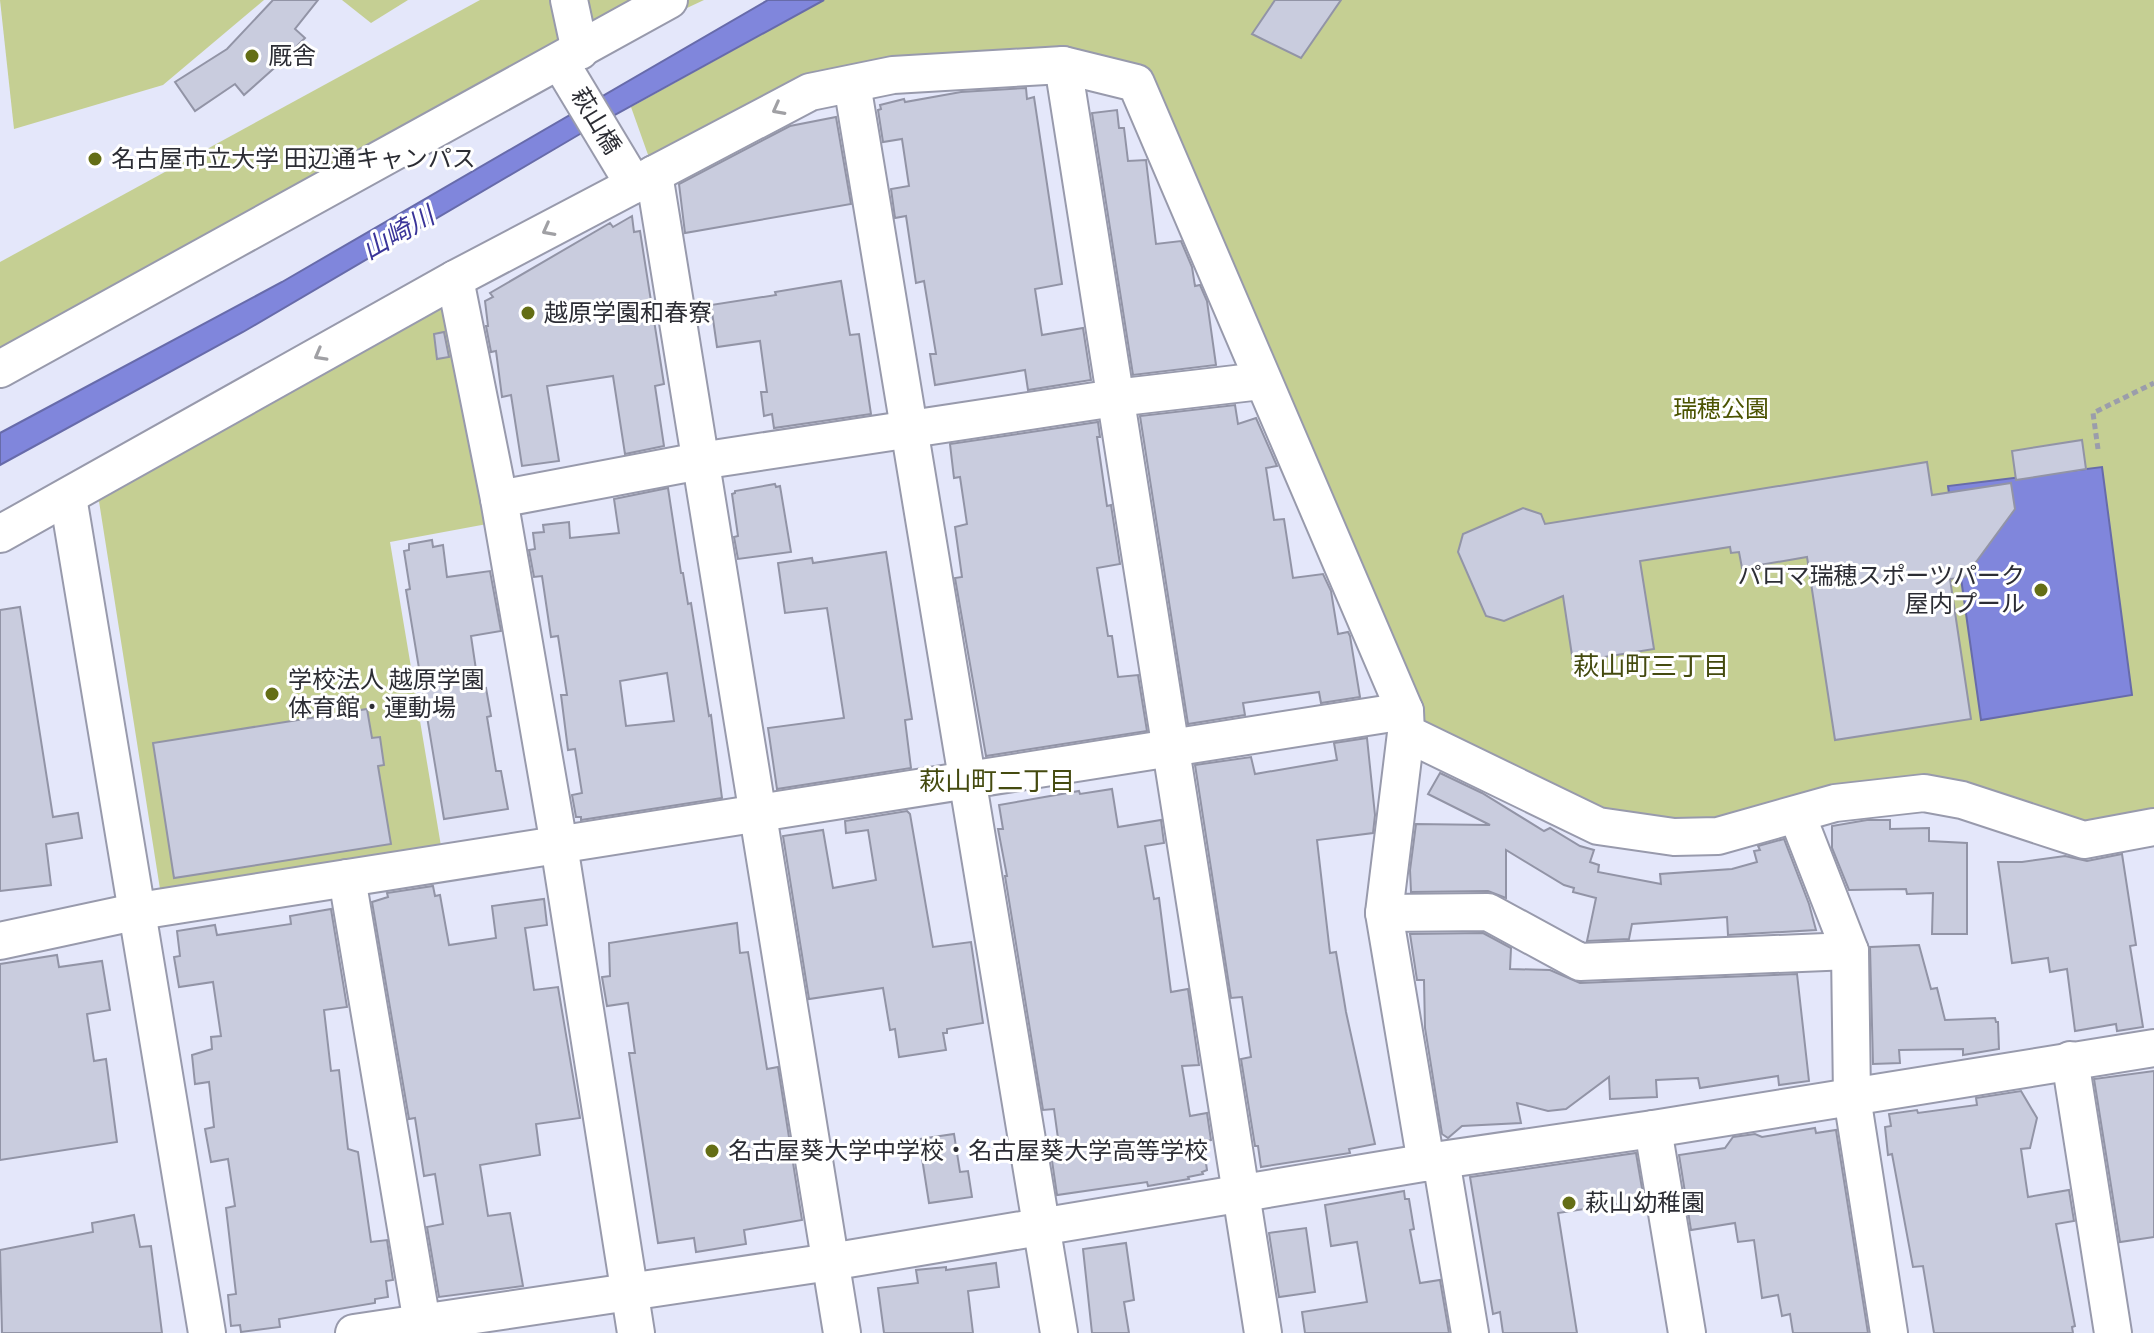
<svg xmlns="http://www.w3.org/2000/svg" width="2154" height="1333" font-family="Manrope,'Noto Sans JP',sans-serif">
<rect width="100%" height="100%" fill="#e4e7fa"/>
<g fill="#c5cf93">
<polygon points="0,0 264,0 163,85 14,129"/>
<polygon points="342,0 408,0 371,23"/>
<polygon points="480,0 555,0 569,47 0,361 0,262"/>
<polygon points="582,0 704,0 591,53"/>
<polygon points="824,0 2154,0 2154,827 2084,840 1962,800 1674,837 1406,733 1136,83 1063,65 818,70 652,166 631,107"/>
<polygon points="451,299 487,524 390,542 441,846 160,889 98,495"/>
</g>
<g fill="#8086dc" stroke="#676baa" stroke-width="2">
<polygon points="768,0 824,0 580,134 243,332 0,465 0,433 282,282"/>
<polygon points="2102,467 2132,695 1981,720 1948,486"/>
</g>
<g fill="#c9ccde" stroke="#9294a6" stroke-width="2" fill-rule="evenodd">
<polygon points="273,0 318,0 295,29 305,38 281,62 244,95 235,84 195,111 175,82 227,49"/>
<polygon points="1275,0 1341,0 1301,58 1252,34"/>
<polygon points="1026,88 1027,99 1034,97 1062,284 1035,289 1042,335 1083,328 1091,380 1028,390 1025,370 935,385 930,354 936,354 924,281 916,283 906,216 895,218 891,189 909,186 902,139 883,142 878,110 881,109 880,105 904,99 905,102 961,92"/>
<polygon points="1117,110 1119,128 1124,128 1128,161 1146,160 1156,244 1181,241 1192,267 1195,286 1200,285 1207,301 1216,365 1133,375 1092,113"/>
<polygon points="836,117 851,204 685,233 679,184 790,126"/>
<polygon points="632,216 634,232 640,231 664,384 655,386 664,446 625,454 613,376 547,386 559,461 522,466 511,395 502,397 496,351 491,352 486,326 488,326 485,301 493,297 490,293 610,223 613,227"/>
<polygon points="841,281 850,335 859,334 871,414 774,428 772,414 764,416 761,392 767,392 760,341 717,347 711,305 776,295 775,292"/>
<polygon points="444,332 449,357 437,359 434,334"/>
<polygon points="1235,405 1238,424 1256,418 1277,466 1266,468 1274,520 1284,519 1293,578 1323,574 1331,591 1338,634 1348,632 1350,636 1360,697 1321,703 1319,692 1243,703 1245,715 1188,724 1140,416"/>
<polygon points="1098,422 1100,437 1097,437 1107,506 1111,505 1120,564 1097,568 1108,636 1112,636 1118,677 1138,675 1147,731 986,756 955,578 962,577 955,527 967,524 960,477 954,478 950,444"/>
<polygon points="2082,440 2086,469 2016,480 2012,451"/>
<polygon points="1927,462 1932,495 2011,483 2015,509 1965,577 1950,579 1971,719 1835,740 1807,557 1742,568 1739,552 1731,553 1730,547 1640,561 1654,649 1573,662 1563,596 1504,621 1486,616 1458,552 1463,534 1523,508 1541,514 1545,524"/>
<polygon points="775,484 776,487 780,486 791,552 738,559 734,537 738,536 732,494 735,493 735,491"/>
<path d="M668,488L681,573H683L688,604L691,603L709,716L711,715L722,798L581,820V817H576L572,795L582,793L575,749L568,750L561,695H567L558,636L551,637L542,576L534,577L529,550L535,549L533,533L544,532L543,525L569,522L570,538L619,533L614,499ZM667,673L674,721L626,726L620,681Z"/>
<polygon points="432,540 433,547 443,545 447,577 490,571 501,631 471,636 479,690 486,688 491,716 487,717 496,771 501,771 508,809 444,819 406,590 410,589 404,551 409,550 409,544"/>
<polygon points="886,552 912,719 905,720 911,768 777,789 768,728 844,718 827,608 785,613 778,563 812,558 813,563"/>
<polygon points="20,607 53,817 78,813 82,838 46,844 51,885 0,891 0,610"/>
<polygon points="367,709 372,738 380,737 384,765 378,766 391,844 174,878 153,743"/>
<polygon points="1367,738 1375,815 1373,833 1317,840 1330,953 1336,952 1346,1012 1375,1144 1349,1149 1350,1153 1261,1167 1258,1146 1255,1146 1241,1059 1251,1057 1242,997 1231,998 1195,765 1251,757 1255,774 1337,760 1334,743"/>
<polygon points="1440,773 1482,793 1544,831 1550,828 1580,846 1594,850 1590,862 1599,865 1598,872 1661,884 1660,874 1732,869 1757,862 1754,851 1760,850 1758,846 1784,839 1809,904 1816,930 1728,935 1727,917 1632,924 1629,939 1587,941 1596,898 1573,892 1574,888 1564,885 1506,850 1506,898 1488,891 1411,892 1410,870 1416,824 1490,825 1428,794"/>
<polygon points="1112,789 1118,827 1161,820 1164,843 1145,846 1154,899 1159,898 1171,992 1188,989 1199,1065 1182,1066 1190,1116 1207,1113 1211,1140 1203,1142 1207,1170 1202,1172 1203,1174 1188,1177 1189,1179 1148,1186 1147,1182 1057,1195 1051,1154 1060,1153 1054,1109 1043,1110 1005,876 1007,876 998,829 1003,829 999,805 1079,791 1080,794"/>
<polygon points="907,811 910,814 933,947 971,942 983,1023 947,1029 947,1033 943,1033 946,1050 899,1057 895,1029 890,1030 883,988 809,999 783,836 823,830 833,888 876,880 868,830 846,833 845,821"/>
<polygon points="1867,820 1890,820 1890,829 1929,828 1929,841 1967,843 1967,934 1932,934 1933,893 1907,894 1906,889 1849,890 1832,848 1832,826"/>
<polygon points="2122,854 2136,945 2130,946 2143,1027 2117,1031 2116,1024 2075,1031 2067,969 2050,972 2048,958 2012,963 1998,862 2022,862 2065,856 2087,861"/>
<polygon points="433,886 435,896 440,895 449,945 496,938 492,906 544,899 547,925 525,928 534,990 558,987 580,1118 536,1124 540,1155 480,1165 488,1216 510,1213 523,1286 439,1297 427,1227 443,1224 435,1174 424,1176 415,1118 409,1119 372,902 388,897 387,893"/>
<polygon points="331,909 347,1007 324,1010 331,1071 339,1070 348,1149 358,1152 371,1242 387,1240 393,1280 386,1281 388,1297 375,1299 375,1303 279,1319 280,1327 241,1332 240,1325 231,1326 228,1295 236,1294 226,1208 235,1206 228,1159 211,1162 205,1129 214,1127 209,1082 195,1084 192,1055 212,1049 211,1037 221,1036 213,982 179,987 174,957 180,956 177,931 215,925 217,935 291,924 290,916"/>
<polygon points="737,923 740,953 748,952 767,1069 778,1067 802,1220 744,1230 746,1244 696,1252 694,1238 658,1243 629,1053 635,1053 628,1003 607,1006 602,977 610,976 609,943"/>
<polygon points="1483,933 1511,948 1510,969 1550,970 1580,983 1797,974 1809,1081 1779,1085 1778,1076 1700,1088 1698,1078 1656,1080 1657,1097 1610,1099 1609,1077 1566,1109 1548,1111 1517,1103 1521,1123 1462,1126 1448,1138 1442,1134 1425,1028 1424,980 1417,980 1410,934"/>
<polygon points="1919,945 1931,989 1937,988 1945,1020 1995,1018 1996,1022 1998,1022 1999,1049 1963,1055 1963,1049 1899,1050 1900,1063 1873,1064 1870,947"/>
<polygon points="57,955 59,967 102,961 110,1010 87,1014 94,1061 106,1059 117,1142 0,1160 0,964"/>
<polygon points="2154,1071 2154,1237 2120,1242 2094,1079"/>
<polygon points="2021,1091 2037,1118 2030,1148 2021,1149 2028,1197 2069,1190 2074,1221 2056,1224 2075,1326 2072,1327 2073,1333 1934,1333 1923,1266 1913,1267 1892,1154 1888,1155 1885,1127 1891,1126 1889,1114 1917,1110 1918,1113 1977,1105 1976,1098"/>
<polygon points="1815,1128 1816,1133 1836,1130 1868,1333 1793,1333 1790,1314 1782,1316 1778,1295 1762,1298 1754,1240 1738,1242 1735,1223 1691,1230 1679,1155 1725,1148 1733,1137 1755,1134 1762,1137"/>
<polygon points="954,1134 960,1172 968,1171 972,1197 929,1203 919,1139"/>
<polygon points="1636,1153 1644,1200 1558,1213 1577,1333 1503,1333 1500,1312 1493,1314 1470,1177"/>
<polygon points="1404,1191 1405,1199 1409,1199 1414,1229 1410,1230 1420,1283 1440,1280 1449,1333 1305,1333 1302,1312 1367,1302 1357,1242 1331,1246 1325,1205"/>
<polygon points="134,1215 140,1247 151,1246 162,1333 2,1333 0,1250 93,1232 92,1223"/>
<polygon points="1306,1228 1315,1292 1279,1297 1269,1233"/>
<polygon points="1126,1243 1134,1300 1124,1302 1129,1333 1092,1333 1083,1249"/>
<polygon points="996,1263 999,1287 968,1291 973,1333 884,1333 878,1288 918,1283 916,1270 946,1267 946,1270"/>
</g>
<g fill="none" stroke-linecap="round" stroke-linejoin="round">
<defs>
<g id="minor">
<polyline points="569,0 580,51"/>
<polyline points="560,62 634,185"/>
<polyline points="1063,65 1263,1333"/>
<polyline points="852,84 1059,1333"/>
<polyline points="654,174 842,1333"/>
<polyline points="455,279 499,499 559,845 636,1333"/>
<polyline points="0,369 669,0"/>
<polyline points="68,497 207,1333"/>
<polyline points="499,499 700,461 1115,398 1261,381"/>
<polyline points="0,534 455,279 810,92 893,75 1063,65 1136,83 1405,711 1406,733 1598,826 1674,837 1718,836 1835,803 1924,793 1962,800 2084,840 2154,827"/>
<polyline points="1406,733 1384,913 1426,1163"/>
<polyline points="1797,815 1850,951 1852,1097 1889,1333"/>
<polyline points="347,878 422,1323"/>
<polyline points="1384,913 1488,912 1580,962 1850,951"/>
<polyline points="0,941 139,911 1405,711"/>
<polyline points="2070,1060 2113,1333"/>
<polyline points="1653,1129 1687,1333"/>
<polyline points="1441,1160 1470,1333"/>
<polyline points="354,1333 830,1262 1441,1160 1653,1129 2154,1048"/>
</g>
</defs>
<use href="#minor" stroke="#989aac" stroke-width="40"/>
<polyline stroke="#9b9dab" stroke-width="5" stroke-dasharray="6 4" stroke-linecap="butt" points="2098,449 2093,413 2154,383"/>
<use href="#minor" stroke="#fff" stroke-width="36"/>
</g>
<defs><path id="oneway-chevron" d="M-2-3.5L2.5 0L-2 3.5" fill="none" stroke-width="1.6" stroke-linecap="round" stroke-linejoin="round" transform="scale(2)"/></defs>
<g stroke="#a0a0a4">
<use href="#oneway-chevron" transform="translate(778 109) rotate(152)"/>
<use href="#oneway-chevron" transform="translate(548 230) rotate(152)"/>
<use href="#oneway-chevron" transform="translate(320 355) rotate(151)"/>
</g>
<g fill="#646e15" stroke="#fff" stroke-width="3">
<circle cx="252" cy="56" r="8"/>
<circle cx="95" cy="159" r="8"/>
<circle cx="528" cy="313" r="8"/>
<circle cx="2041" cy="590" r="8"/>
<circle cx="272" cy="694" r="8"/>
<circle cx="712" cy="1151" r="8"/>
<circle cx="1569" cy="1203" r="8"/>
</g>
<g text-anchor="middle" stroke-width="6" stroke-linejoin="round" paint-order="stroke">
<g font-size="24" fill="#2c2d34" stroke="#fff" text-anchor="start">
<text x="268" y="64">厩舎</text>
<text x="111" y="167">名古屋市立大学 田辺通キャンパス</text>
<text x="544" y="321">越原学園和春寮</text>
<text x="2025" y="584" text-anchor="end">パロマ瑞穂スポーツパーク<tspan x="2025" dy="28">屋内プール</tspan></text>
<text x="288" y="688">学校法人 越原学園<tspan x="288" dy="28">体育館・運動場</tspan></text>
<text x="728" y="1159">名古屋葵大学中学校・名古屋葵大学高等学校</text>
<text x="1585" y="1211">萩山幼稚園</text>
</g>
<g font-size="24" fill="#2c2d34" stroke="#fff">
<text transform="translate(596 121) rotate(59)" y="8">萩山橋</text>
</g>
<g font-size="24" fill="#4b5301" stroke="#fff">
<text x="1721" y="417">瑞穂公園</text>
</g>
<g font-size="26" font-style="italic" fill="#3a3499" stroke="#fff">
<text transform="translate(398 233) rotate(-30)" y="9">山崎川</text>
</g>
<g font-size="26" fill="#444a0f" stroke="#fff">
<text x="1651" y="675">萩山町三丁目</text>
<text x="997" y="790">萩山町二丁目</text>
</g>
</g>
</svg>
